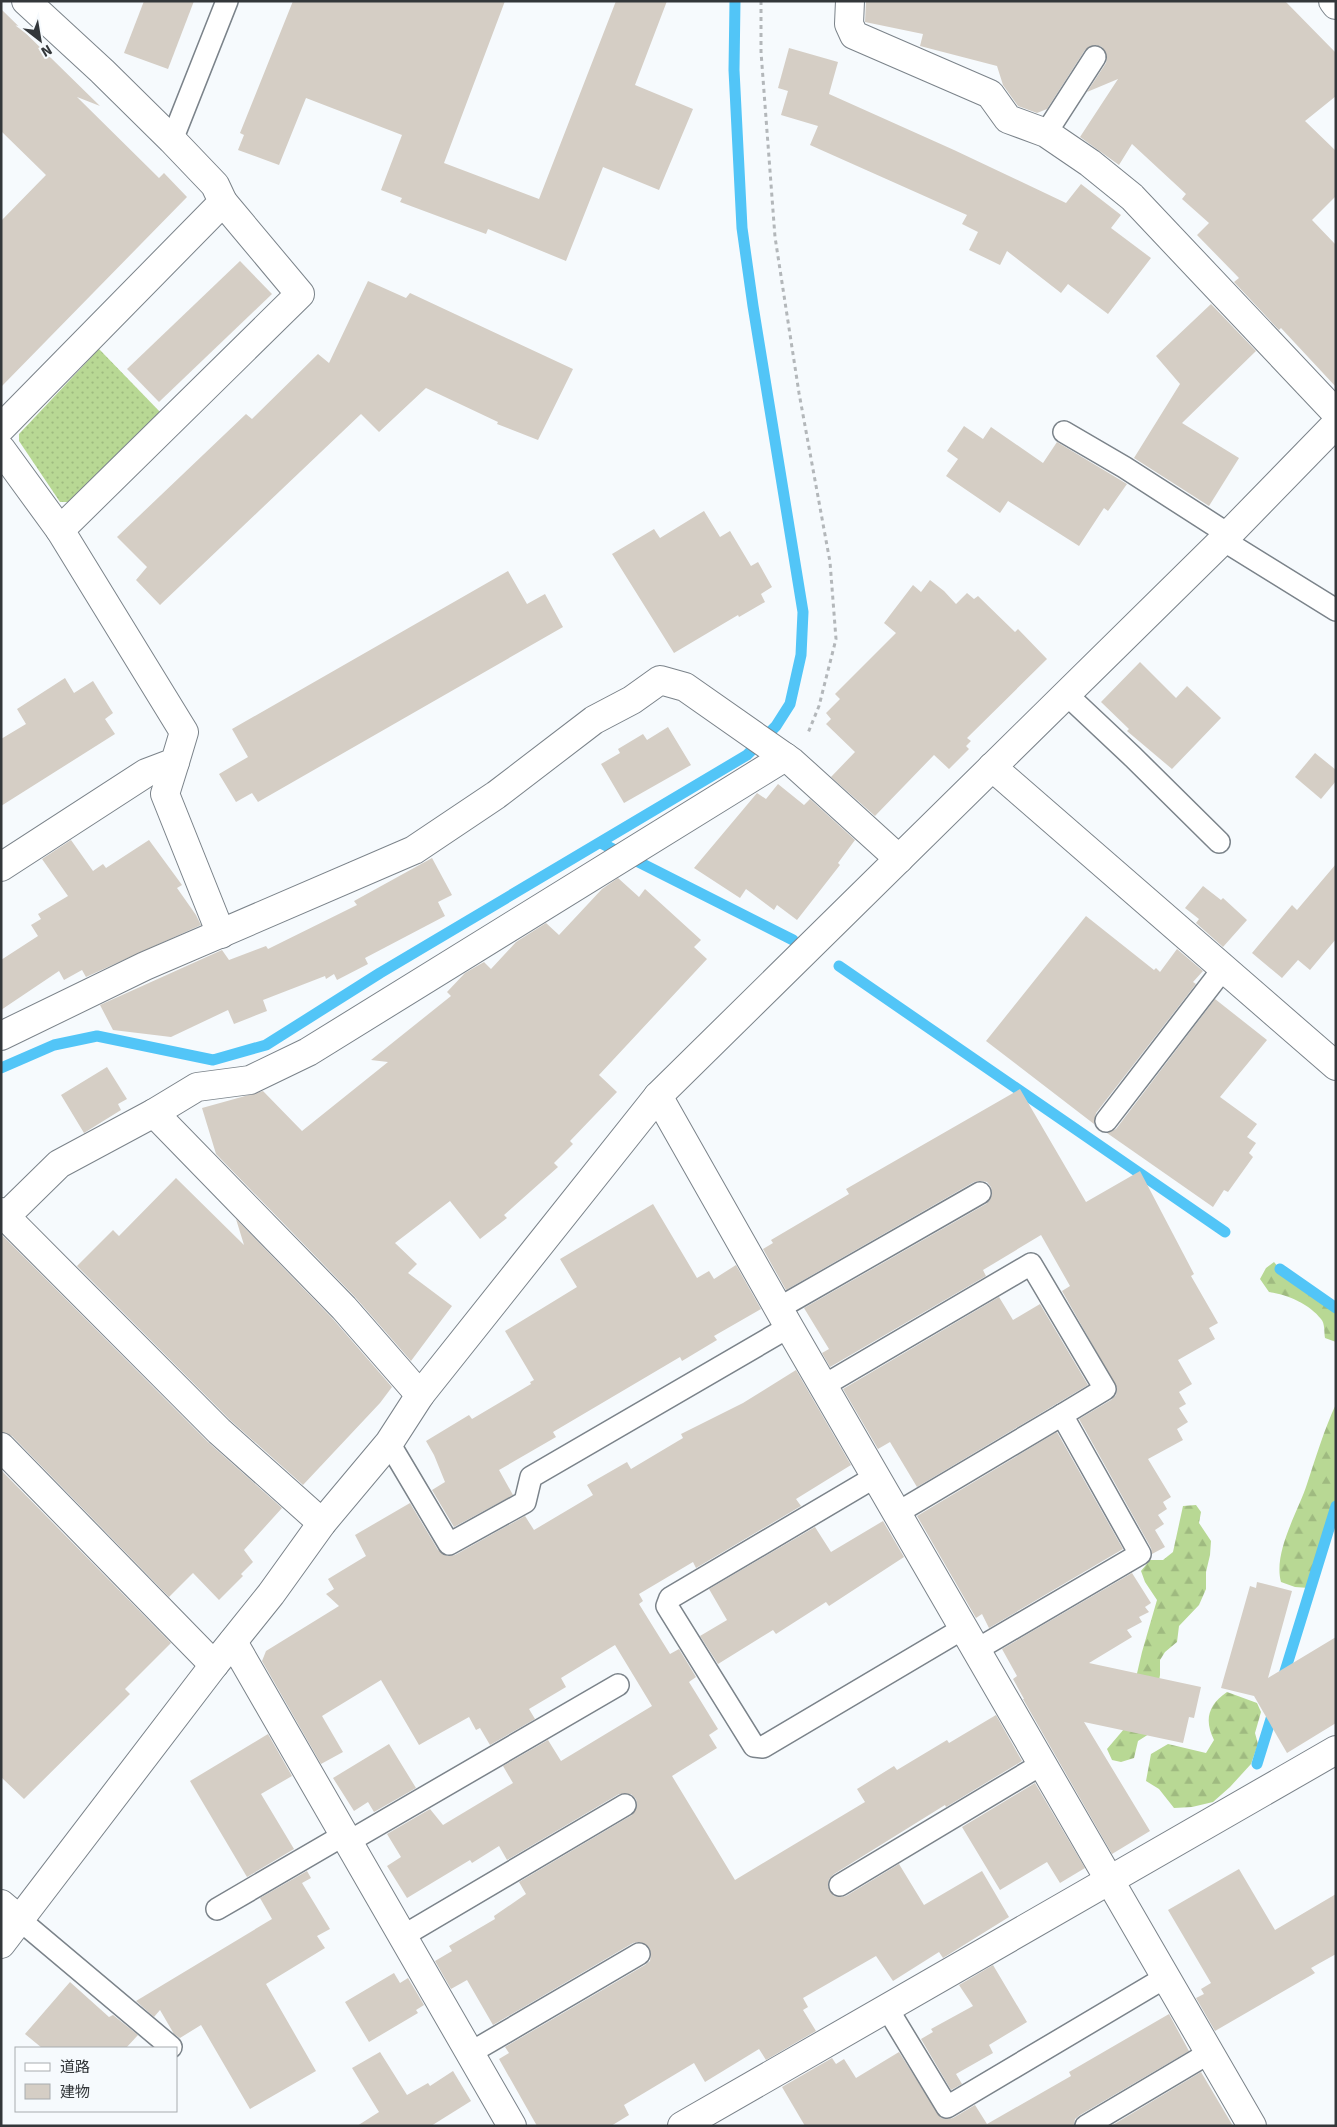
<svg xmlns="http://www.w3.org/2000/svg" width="1337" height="2127" font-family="Signika,'Noto Sans JP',sans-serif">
<defs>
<pattern id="grass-dots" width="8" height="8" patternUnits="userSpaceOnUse" patternTransform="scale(1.25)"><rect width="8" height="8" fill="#b8d894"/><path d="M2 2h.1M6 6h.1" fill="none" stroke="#9fba80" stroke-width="1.8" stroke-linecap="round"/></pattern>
<pattern id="forest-firs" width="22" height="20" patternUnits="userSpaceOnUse" patternTransform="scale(1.25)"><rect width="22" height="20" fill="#b8d894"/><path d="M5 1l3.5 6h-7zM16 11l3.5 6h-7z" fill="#9fba80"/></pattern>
</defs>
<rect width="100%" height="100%" fill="#f6fafd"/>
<polygon fill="url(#grass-dots)" points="99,349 161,413 73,502 60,502 19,441 19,434"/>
<g fill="url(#forest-firs)">
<path d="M1274,1262L1284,1274L1336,1308V1342L1325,1338C1324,1332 1325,1323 1321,1319C1310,1304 1286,1294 1269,1292L1260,1279L1266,1268Z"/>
<path d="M1336,1404V1513L1316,1580L1309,1588L1295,1587L1281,1582C1273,1552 1298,1512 1307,1484C1316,1457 1324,1430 1336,1404Z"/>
<polygon points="1196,1505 1201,1512 1199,1523 1211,1541 1210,1555 1206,1572 1206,1589 1199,1605 1179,1626 1177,1642 1165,1652 1160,1660 1160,1675 1149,1734 1138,1741 1134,1758 1121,1762 1112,1760 1107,1749 1124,1729 1142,1652 1157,1600 1145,1582 1141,1571 1150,1560 1163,1560 1173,1552 1183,1506"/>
<path d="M1227,1692L1257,1703L1261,1712L1255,1733L1258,1744L1251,1764L1230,1787L1213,1802L1192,1807L1174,1808L1159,1789L1146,1781L1151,1754L1168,1744L1206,1753L1214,1740C1204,1720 1208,1705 1227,1692Z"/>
</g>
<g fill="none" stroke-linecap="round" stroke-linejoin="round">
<g stroke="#52c5f7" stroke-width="11">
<polyline points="601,843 793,940"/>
<polyline points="839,966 1225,1232"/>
<polyline points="1,1068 54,1045 97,1036 213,1060 266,1045 380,973 747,755 776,726 790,704 801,655 803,612 753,306 742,228 734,70 735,1"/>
<polyline points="1280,1269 1336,1308"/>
<polyline points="1282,1681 1336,1506"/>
<polyline points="1257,1764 1274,1709"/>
</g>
</g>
<g fill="#d5cec5">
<polygon points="144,1 194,1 168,69 124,53"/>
<polygon points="293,1 505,1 444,163 539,199 616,1 667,1 635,85 693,109 659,190 603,167 566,261 488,229 486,234 400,202 402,198 381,190 402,135 306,98 279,165 238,150 244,135 240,133"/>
<polygon points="866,1 1285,1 1336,53 1336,96 1305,121 1336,151 1336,196 1312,220 1336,245 1336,387 1281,328 1279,330 1234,282 1239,278 1197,235 1209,223 1182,199 1186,194 1132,144 1119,165 1080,137 1118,79 1087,92 1106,63 1107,57 1102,47 1095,45 1085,50 1047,109 1037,113 1018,106 1003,85 997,66 920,46 923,34 865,22"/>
<polygon points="1,9 100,106 77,97 159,178 164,173 187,197 1,387 1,221 46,175 1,131"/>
<polygon points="789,48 838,62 829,94 954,150 1066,203 1081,184 1121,215 1111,228 1151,258 1108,314 1068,284 1061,293 1007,251 1000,265 969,250 978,232 962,224 967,215 810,145 818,126 781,115 788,91 778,88"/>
<polygon points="240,261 272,294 159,402 127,369"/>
<polygon points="368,281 406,298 410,293 573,369 538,440 497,424 498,422 426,388 379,432 361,414 160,605 136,580 147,567 117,537 246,414 252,419 318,354 329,363"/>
<polygon points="1211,304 1256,351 1182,423 1239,458 1209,506 1134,458 1180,384 1156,356"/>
<polygon points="964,426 983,439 991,427 1043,463 1057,442 1127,484 1108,511 1104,508 1079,546 1008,501 1000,513 946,476 958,459 947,451"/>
<polygon points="704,511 720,537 730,531 751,566 758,562 772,587 761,594 765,602 739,617 738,615 674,653 612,554 654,529 660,538"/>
<polygon points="508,571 527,604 545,594 563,627 258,802 252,793 236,802 219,774 248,757 232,729"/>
<polygon points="930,580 944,591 956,604 967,593 974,599 978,596 1015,632 1018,629 1047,659 967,738 971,741 966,746 969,749 949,769 934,755 875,816 831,777 855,752 826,724 831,719 826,713 840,699 835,694 896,633 884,623 913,585 921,592"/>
<polygon points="1140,662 1176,698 1187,686 1221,718 1172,769 1127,731 1129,729 1101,702"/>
<polygon points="65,678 74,693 93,681 113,713 105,719 115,734 1,806 1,739 26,724 17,709"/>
<polygon points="668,727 691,765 624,803 601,764 620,753 618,749 643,734 647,740"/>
<polygon points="1315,753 1336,770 1336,781 1321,799 1295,777"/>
<polygon points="778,784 804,805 810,799 855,840 838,863 840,865 797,920 777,905 774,910 746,889 740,898 694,868 757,793 766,799"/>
<polygon points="71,840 93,871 103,864 106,868 149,840 182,885 177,888 196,915 201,925 86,977 82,970 64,980 59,971 1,1010 1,960 38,936 31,925 41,919 38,914 68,896 42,859"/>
<polygon points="432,858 452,895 438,902 445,916 365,958 368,964 337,980 334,974 326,979 325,976 263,1000 267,1011 234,1024 228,1010 171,1037 113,1030 100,1005 222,950 229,960 266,946 268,949 357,905 354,901"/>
<polygon points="1336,864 1336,939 1310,970 1298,960 1282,978 1252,953 1292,905 1297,910"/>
<polygon points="618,878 639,897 645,889 701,940 694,947 707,959 599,1075 617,1092 570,1141 573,1144 554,1163 558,1167 504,1215 507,1218 480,1239 450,1201 395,1243 417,1264 408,1273 452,1306 411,1361 355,1297 216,1154 202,1108 263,1091 302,1131 388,1062 371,1060 451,996 447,992 465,973 484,962 491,969 516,942 546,923 559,935 602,889"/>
<polygon points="1203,886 1221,900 1223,898 1247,920 1223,947 1196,923 1199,919 1185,908"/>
<polygon points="1086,916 1154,970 1156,968 1160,972 1177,949 1203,971 1193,982 1196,984 1096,1113 1094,1124 986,1041"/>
<polygon points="1215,999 1267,1040 1220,1097 1257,1124 1247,1137 1256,1143 1249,1153 1253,1157 1228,1192 1224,1190 1213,1207 1107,1133 1116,1129"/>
<polygon points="107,1067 127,1099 118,1104 121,1110 84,1133 61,1095"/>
<polygon points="1020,1089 1086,1202 1140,1171 1194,1274 1191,1276 1218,1323 1209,1328 1215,1339 1178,1360 1192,1384 1179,1392 1186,1404 1179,1408 1188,1422 1177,1429 1183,1440 1148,1459 1171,1497 1163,1502 1167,1509 1158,1515 1164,1524 1155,1530 1165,1547 1152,1554 1151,1548 1079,1419 1111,1400 1116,1395 1117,1388 1062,1291 1070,1286 1041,1235 983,1270 986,1276 830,1367 822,1353 829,1349 804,1308 986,1204 990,1200 992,1194 991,1187 987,1182 981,1181 974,1182 786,1290 763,1249 773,1243 771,1240 849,1194 846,1189"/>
<polygon points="176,1178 244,1245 236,1219 333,1319 392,1387 380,1403 303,1485 230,1420 77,1266 113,1230 119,1236"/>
<polygon points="653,1204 697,1278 709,1271 714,1279 736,1265 761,1309 714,1336 717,1340 682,1361 680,1357 553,1432 556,1437 499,1470 513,1495 454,1527 432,1490 445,1482 434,1455 426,1441 469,1415 472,1419 531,1384 530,1382 534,1380 505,1331 577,1287 560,1259"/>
<polygon points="1,1234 208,1442 282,1508 244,1550 253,1562 241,1574 243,1576 219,1600 193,1573 169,1597 12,1436 1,1432"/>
<polygon points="999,1297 1013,1320 1040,1304 1088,1385 917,1487 890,1442 878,1449 843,1389"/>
<polygon points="796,1370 851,1465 796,1499 801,1506 696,1568 693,1562 639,1594 643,1601 639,1604 670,1654 679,1649 696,1677 689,1682 718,1729 709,1735 717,1748 672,1776 735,1880 865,1802 857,1789 894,1766 897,1770 947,1740 949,1743 996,1715 1022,1761 946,1807 945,1805 834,1874 829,1879 828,1886 834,1896 840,1897 846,1896 899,1864 924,1905 982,1871 1009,1917 943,1958 939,1952 893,1981 876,1956 803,1998 808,2007 803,2010 816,2031 766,2060 759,2049 705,2082 694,2063 624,2105 629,2115 611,2126 537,2126 499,2059 509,2053 505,2047 645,1965 650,1961 651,1954 649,1947 639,1942 633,1943 493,2025 467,1980 451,1989 435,1961 452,1951 449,1946 495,1919 494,1916 526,1894 519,1882 632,1815 637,1805 636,1799 631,1794 619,1794 507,1860 499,1846 472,1863 470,1860 407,1898 387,1866 401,1857 387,1834 430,1809 443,1825 513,1783 503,1766 548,1740 561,1761 652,1706 615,1645 561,1678 566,1687 529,1709 535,1719 490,1745 480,1728 476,1730 469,1717 419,1745 381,1680 322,1716 343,1752 321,1764 262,1661 266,1651 339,1606 326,1594 334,1589 328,1579 366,1556 355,1535 410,1503 438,1550 448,1556 455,1555 525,1516 534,1530 593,1495 587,1485 627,1462 631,1469 683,1438 681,1434 743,1403"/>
<polygon points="1057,1432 1123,1549 989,1628 982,1614 976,1618 917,1516"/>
<polygon points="1,1470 171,1643 125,1689 130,1694 24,1799 1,1777"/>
<polygon points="883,1521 904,1557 829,1606 826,1602 776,1634 773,1630 718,1664 700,1636 727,1620 709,1589 815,1527 831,1552"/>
<polygon points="1132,1573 1151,1603 1145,1607 1149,1612 1139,1617 1142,1622 1127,1630 1132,1637 1089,1663 1201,1687 1194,1718 1189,1717 1183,1743 1084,1722 1150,1831 1112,1854 1023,1699 1024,1699 1013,1679 1017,1676 1002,1649"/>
<polygon points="1257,1582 1292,1591 1268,1678 1336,1637 1336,1723 1287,1753 1254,1696 1221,1688 1250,1586 1256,1588"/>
<polygon points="268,1734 292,1776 261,1794 294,1849 247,1877 190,1781"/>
<polygon points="389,1744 416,1788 374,1812 368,1802 354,1811 333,1778"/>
<polygon points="1035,1783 1085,1868 1060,1883 1047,1862 1000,1890 962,1827"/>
<polygon points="1239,1869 1275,1930 1336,1894 1336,1954 1311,1968 1315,1973 1215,2031 1196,1998 1204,1994 1201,1989 1211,1983 1168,1910"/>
<polygon points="307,1871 311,1878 302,1883 330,1929 317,1936 325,1948 266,1984 316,2071 250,2109 201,2025 180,2038 174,2034 160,2010 154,2017 136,2001 272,1919 260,1898"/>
<polygon points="993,1965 1027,2022 989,2045 993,2053 956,2074 962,2084 951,2090 921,2039 933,2032 931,2029 973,2006 959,1985"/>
<polygon points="394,1973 400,1983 408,1978 424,2005 416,2010 418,2013 369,2042 345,2002"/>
<polygon points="70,1982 109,2017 113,2015 138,2035 126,2048 42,2048 25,2034"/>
<polygon points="1169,2014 1189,2051 1080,2115 1075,2119 1074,2126 805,2126 782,2087 832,2058 836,2064 844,2059 856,2078 899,2052 941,2118 947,2119 953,2118 975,2105 987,2124 1071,2076 1069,2072"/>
<polygon points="380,2052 407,2095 428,2083 430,2086 453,2071 471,2101 431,2126 357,2126 379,2112 352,2068"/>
<polygon points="1201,2072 1233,2126 1111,2126"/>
</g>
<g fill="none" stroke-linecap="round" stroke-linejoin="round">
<defs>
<g id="lane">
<polyline points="1046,133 1095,57"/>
<polyline points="172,140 227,1"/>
<polyline points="1064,432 1124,467 1228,534"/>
<polyline points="1223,540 1336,610"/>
<polyline points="1065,693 1133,757 1219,842"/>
<polyline points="1106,1121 1223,969"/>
<polyline points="779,1308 980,1193"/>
<polyline points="823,1386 1031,1264 1105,1389 1062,1415 1140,1554 976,1650"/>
<polyline points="389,1443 449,1544 525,1502 531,1477 789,1327"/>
<polyline points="875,1477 670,1598 667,1606 754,1746 763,1747 964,1628"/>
<polyline points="897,1513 1062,1415"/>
<polyline points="348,1842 618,1685"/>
<polyline points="840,1885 1042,1764"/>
<polyline points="217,1909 344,1835"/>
<polyline points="20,1920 171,2047"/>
<polyline points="403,1936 625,1805"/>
<polyline points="887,2008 947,2107 1166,1977"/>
<polyline points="470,2053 639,1954"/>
<polyline points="1086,2126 1209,2053"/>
</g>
<g id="street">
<polyline points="850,1 849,24 854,35 990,94 1008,119 1046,133 1090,163 1132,197 1336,413"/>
<polyline points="1333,1 1336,5"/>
<polyline points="1,428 223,202 215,185 172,140 102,71 26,1"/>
<polyline points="1,449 60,530 184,732 175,762 146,773 1,867"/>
<polyline points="60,530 300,294 223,202"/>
<polyline points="175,762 165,794 221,934"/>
<polyline points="992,767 1336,1066"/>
<polyline points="1,1036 145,966 414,850 496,795 594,720 632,700 660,680 685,687 792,762 899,859"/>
<polyline points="658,1096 789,1327 1252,2126"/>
<polyline points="154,1113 197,1087 250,1080 308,1052 785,757"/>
<polyline points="1,1212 219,1431 322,1523"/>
<polyline points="6,1216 59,1164 154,1113 344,1308 420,1395"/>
<polyline points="1,1447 214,1665"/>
<polyline points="233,1642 512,2126"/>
<polyline points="1,1904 20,1920"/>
<polyline points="1,1944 214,1665 271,1594 322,1523 389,1443 420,1395 658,1096 1223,540 1336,424"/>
<polyline points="682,2126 1336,1750"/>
</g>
</defs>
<use href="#lane" stroke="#7b838a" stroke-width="24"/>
<use href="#street" stroke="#7b838a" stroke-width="30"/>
<polyline stroke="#b3b7ba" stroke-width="3" stroke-dasharray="4 4" stroke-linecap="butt" points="761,1 761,52 775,237 799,393 830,562 836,639 819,706 808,733"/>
<use href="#lane" stroke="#fff" stroke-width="21"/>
<use href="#street" stroke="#fff" stroke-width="28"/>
</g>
<rect width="1337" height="2127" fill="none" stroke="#33373a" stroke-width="5"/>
<rect x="15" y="2047" width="162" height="65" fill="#f6fafd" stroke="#a8acaf"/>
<rect x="25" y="2063" width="25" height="8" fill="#ffffff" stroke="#a8acaf"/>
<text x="60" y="2072" font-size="15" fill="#33373a">道路</text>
<rect x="25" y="2084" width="25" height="15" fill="#d5cec5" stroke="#a8acaf"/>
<text x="60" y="2097" font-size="15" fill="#33373a">建物</text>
<g transform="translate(40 40) rotate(149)" stroke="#f6fafd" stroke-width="4" paint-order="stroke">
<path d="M0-4L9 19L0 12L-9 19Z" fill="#33373a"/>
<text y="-8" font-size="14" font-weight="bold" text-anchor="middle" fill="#33373a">N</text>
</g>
</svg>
